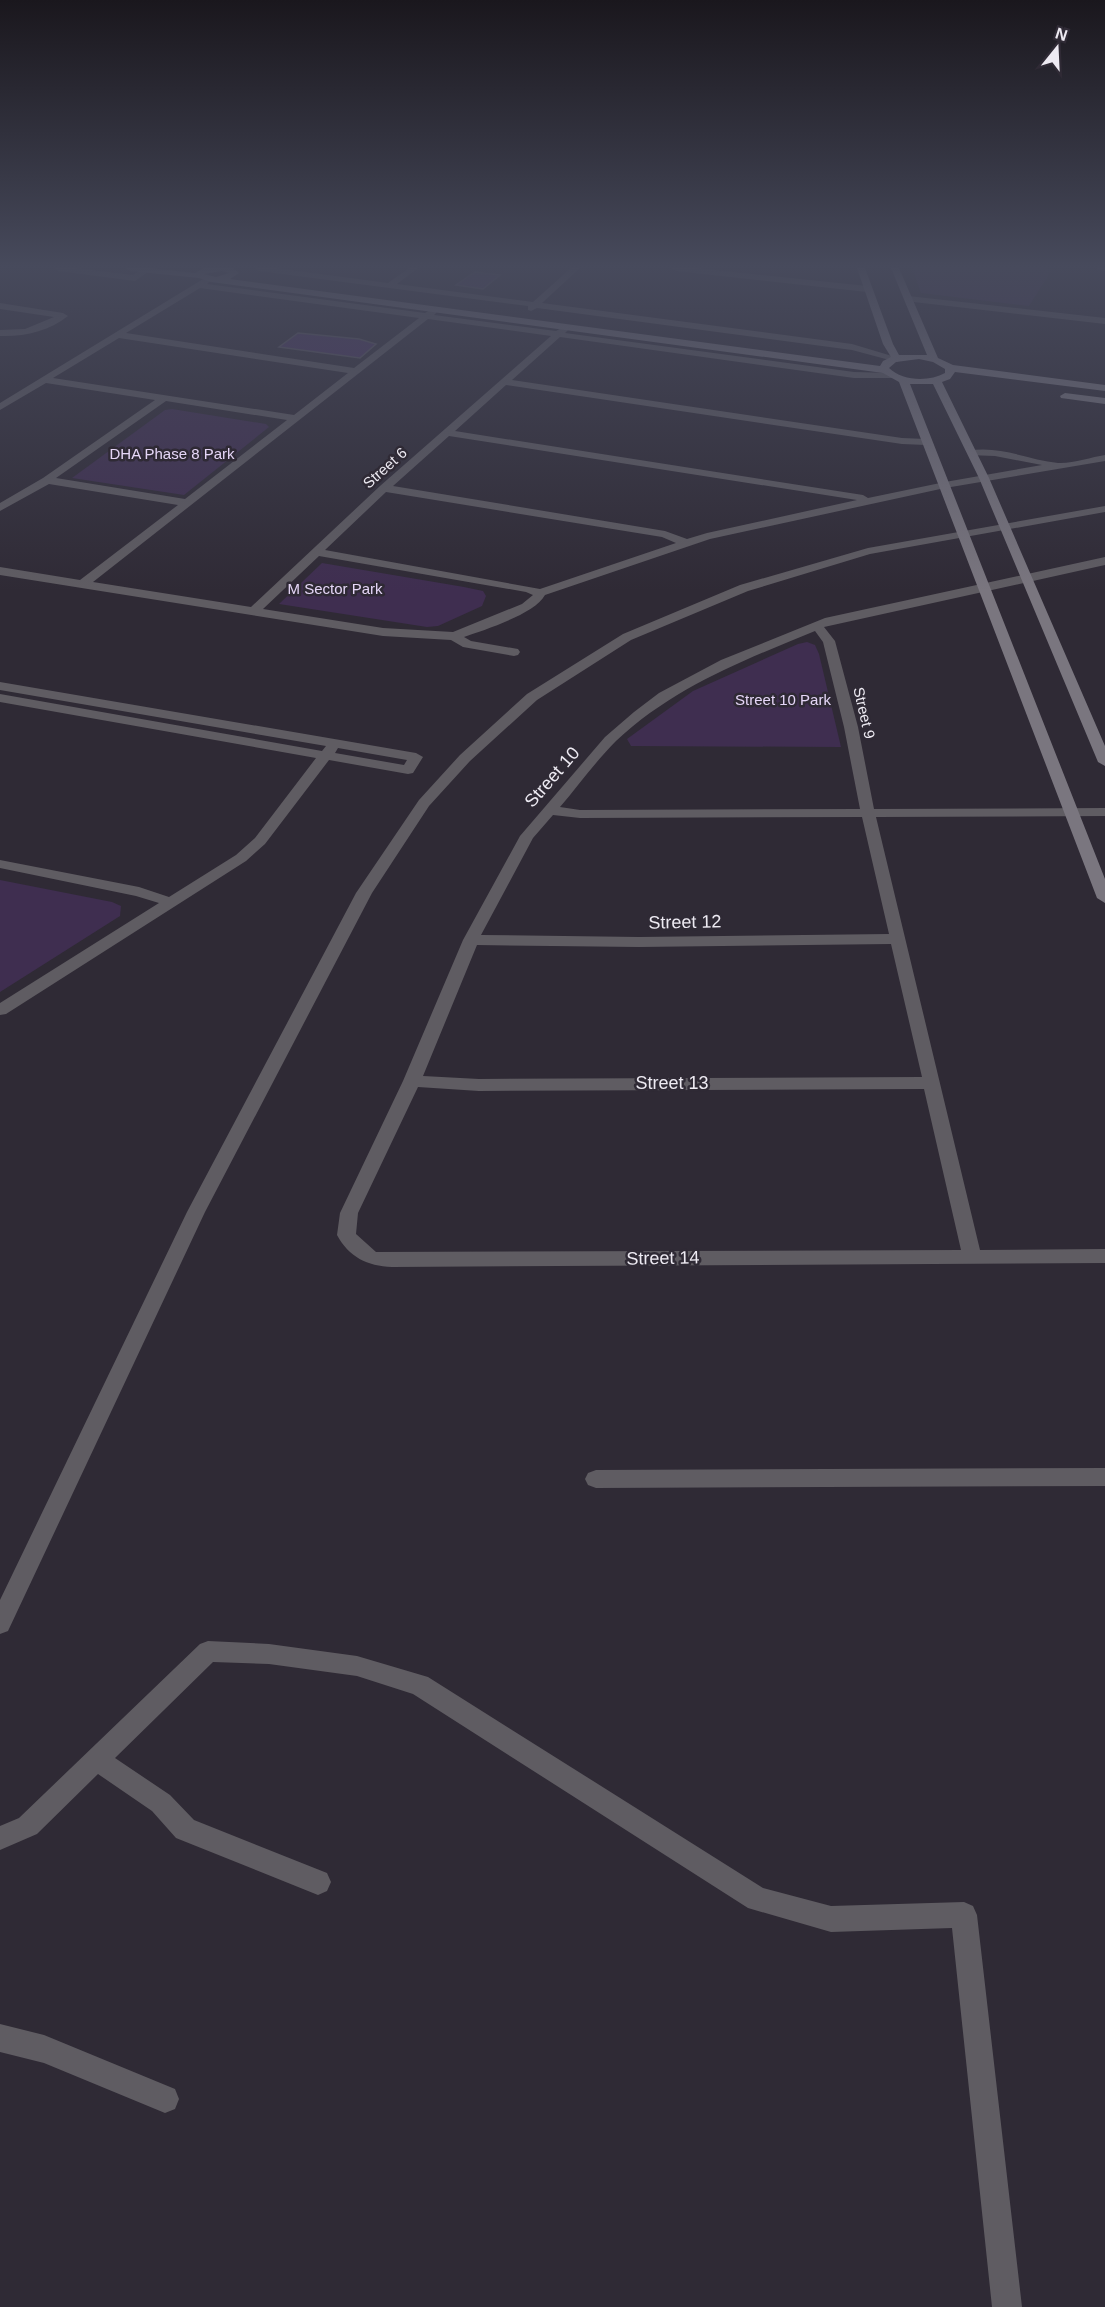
<svg xmlns="http://www.w3.org/2000/svg" width="1105" height="2307" font-family="Helvetica,sans-serif">
<rect width="100%" height="100%" fill="#2f2a35"/>
<g fill="#3f2e50">
<polygon points="912,268 1047,268 1051,271 1029,306 921,293"/>
<polygon points="172,409 266,424 269,427 184,495 72,478 165,410"/>
<polygon points="322,563 464,587 483,591 486,596 482,606 438,626 427,627 279,604"/>
<polygon points="807,642 815,645 819,654 841,747 631,746 627,739 693,691 798,644"/>
<polygon points="0,880 112,902 121,906 120,916 0,992"/>
</g>
<g fill="#492f62" stroke="#595460" stroke-width="1.5">
<polygon points="475,272 500,275 483,289 456,285"/>
<polygon points="298,333 359,339 376,344 360,358 279,347"/>
</g>
<g fill="none" stroke-linecap="round" stroke-linejoin="round">
<polygon fill="#5f5c62" fill-rule="evenodd" points="54,268 75,268 133,275 144,268 151,270 135,281 58,271"/>
<g fill="#5f5c62" fill-rule="evenodd">
<polygon points="255,268 275,268 388,283 409,268 418,268 397,284 533,302 571,268 580,268 542,303 852,344 902,359 897,362 852,350 537,308 531,311 528,310 528,306 259,271"/>
<polygon points="672,268 696,268 867,286 871,289 867,292 676,271"/>
<polygon points="1097,268 1105,268 1105,271 1098,270"/>
<path d="M208,276L212,279L207,284L425,313L432,309L437,312L434,315L556,331L563,327L568,330L565,333L854,372L892,373L895,374V378H854L560,337L512,380L902,438L926,439L931,442L926,445L902,444L506,385L455,431L863,495L868,498L945,482L1042,465L995,456L968,455V451C999,445 1029,460 1058,463C1072,464 1091,457 1105,455V461L945,488L710,539L545,595C535,614 484,630 464,637L471,641L518,649L520,652L518,655L514,656L463,647L451,640L383,636L0,575V567L80,580L178,505L49,484L0,511V503L43,478L155,400L46,383L0,410V403ZM200,288L419,318L354,368L126,333ZM428,319L551,336L380,486L251,607L93,582ZM119,338L348,373L294,415L53,378ZM166,401L287,420L185,499L56,478ZM449,436L857,500L707,533L687,539L665,531L393,486ZM386,492L662,537L676,543L540,589L325,550ZM319,556L526,592L533,595L522,604L453,632L383,628L263,609Z"/>
<polygon points="908,296 1105,318 1105,324 905,301 905,297"/>
<path d="M0,303L63,313L68,316C50,331 23,337 0,336V330L25,329L54,317L0,309Z"/>
<polygon points="1105,506 1105,512 870,554 748,591 631,640 537,700 470,761 429,806 372,893 205,1212 8,1631 0,1634 0,1600 187,1212 356,893 419,800 460,755 527,694 623,634 740,585 868,548"/>
<path d="M1105,557V565L824,627L835,641L858,727L874,809L1105,808V816L876,817L980,1250L1105,1249V1263L392,1267C367,1266 349,1257 337,1235L340,1213L403,1081L463,940L520,836L605,737L634,712L659,693L721,660L825,618ZM815,631L823,642L844,727L860,809L580,810L560,807C578,786 596,761 616,741C674,687 742,661 815,631ZM553,815L580,818L862,817L889,934L639,937L481,935L533,838ZM891,944L922,1077L479,1079L423,1076L477,945L639,947ZM418,1087L479,1091L924,1089L961,1250L376,1252L356,1234L358,1213Z"/>
<path d="M0,682L416,753L423,757L413,773L408,774L329,760L265,844L246,861L6,1014L0,1015V1003L159,903L136,896L0,868V860L139,887L169,897L236,855L255,838L316,758L0,702V694L322,751L326,746L0,690ZM338,748L407,760L404,765L335,753Z"/>
<polygon points="1105,1468 1105,1486 596,1488 588,1485 585,1479 588,1473 596,1470"/>
<polygon points="208,1641 269,1644 357,1656 428,1677 763,1888 831,1906 964,1902 973,1906 977,1915 1022,2307 992,2307 952,1928 831,1932 748,1908 413,1694 357,1676 269,1664 213,1662 115,1758 170,1795 194,1820 327,1873 331,1882 327,1891 318,1895 176,1838 152,1811 98,1774 37,1834 0,1850 0,1826 19,1818 200,1644"/>
<polygon points="0,2024 44,2035 175,2089 179,2099 175,2109 165,2113 44,2063 0,2052"/>
</g>
<g fill="#7a767f" fill-rule="evenodd">
<path d="M126,268H149L195,273L204,268H233L239,273L230,279L880,366L883,361L891,357L883,344L857,268H865L893,344L899,355H927L891,268H899L938,358L953,365L1105,385V391L955,372L950,379L942,382L989,478L1105,746V766L1098,762L979,478L933,384H910L1105,879V903L1097,898L899,382L883,373L211,282L199,278L130,271ZM222,271L229,273L216,277L204,274ZM919,359L933,362L945,369V373C929,382 902,381 889,368L896,362Z"/>
<polygon points="1065,393 1105,398 1105,404 1061,398 1060,396"/>
</g>
</g>
<linearGradient id="sky" x2="0" y2="1"><stop stop-color="#1a171d"/><stop offset="0.45" stop-color="#474a5c"/><stop offset="1" stop-color="#474a5c" stop-opacity="0"/></linearGradient>
<rect width="1105" height="591" fill="url(#sky)"/>
<g text-anchor="middle" stroke-width="5" stroke-linejoin="round" paint-order="stroke">
<g font-size="15" fill="#e5d6f7" stroke="#2f2a35">
<text x="172" y="459">DHA Phase 8 Park</text>
<text x="335" y="594">M Sector Park</text>
<text x="783" y="705">Street 10 Park</text>
</g>
<g font-size="15" fill="#edeaf2" stroke="#2f2a35">
<text transform="translate(385 468) rotate(-42)" y="5">Street 6</text>
<text transform="translate(864 713) rotate(77)" y="5">Street 9</text>
</g>
<g font-size="18" fill="#edeaf2" stroke="#2f2a35">
<text transform="translate(552 777) rotate(-49)" y="6">Street 10</text>
<text transform="translate(685 922) rotate(-1)" y="6">Street 12</text>
<text x="672" y="1089">Street 13</text>
<text transform="translate(663 1258) rotate(-1)" y="6">Street 14</text>
</g>
</g>
<g transform="translate(1057 48) rotate(18)" stroke="#2f2a35" stroke-width="4.5" paint-order="stroke">
<path d="M0-4.5L10 22L0 15L-10 22Z" fill="#edeaf2"/>
<text y="-9" font-size="16" font-weight="bold" text-anchor="middle" fill="#edeaf2">N</text>
</g>
</svg>
